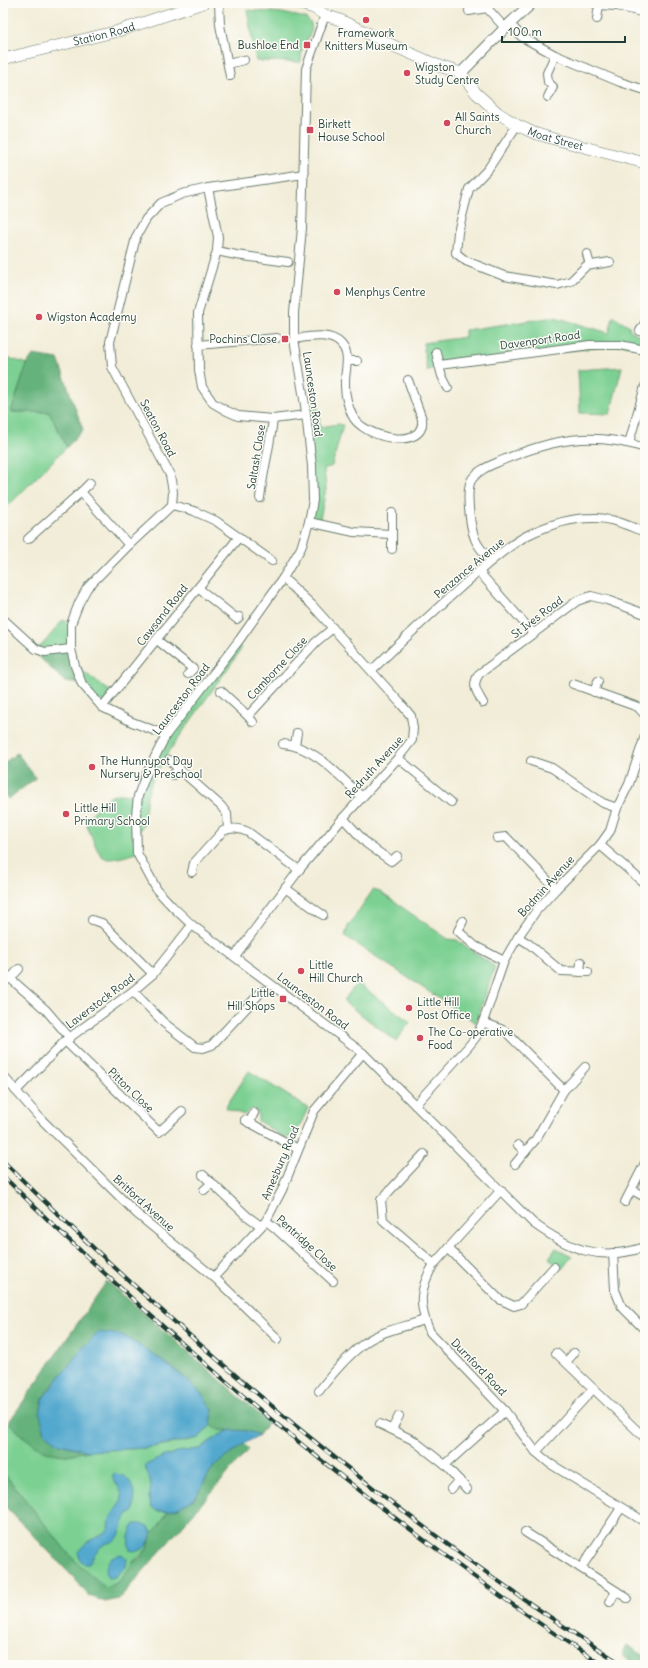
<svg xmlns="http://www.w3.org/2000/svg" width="648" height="1668" font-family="Delius,sans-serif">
<rect width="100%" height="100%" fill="#fdfcf7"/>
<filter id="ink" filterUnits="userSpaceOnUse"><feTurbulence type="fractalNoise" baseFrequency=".025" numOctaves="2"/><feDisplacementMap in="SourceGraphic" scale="8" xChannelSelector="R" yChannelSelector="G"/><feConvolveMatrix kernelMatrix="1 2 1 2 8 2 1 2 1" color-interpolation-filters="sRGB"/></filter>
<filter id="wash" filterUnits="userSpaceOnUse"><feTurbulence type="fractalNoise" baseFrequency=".012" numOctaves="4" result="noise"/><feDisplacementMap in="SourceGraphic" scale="16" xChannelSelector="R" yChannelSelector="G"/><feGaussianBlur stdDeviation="0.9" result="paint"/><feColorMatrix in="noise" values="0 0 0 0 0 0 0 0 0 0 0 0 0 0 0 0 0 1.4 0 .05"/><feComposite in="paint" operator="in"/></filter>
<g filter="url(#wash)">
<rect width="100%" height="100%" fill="#f2edd8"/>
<g fill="#7cd092" stroke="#4e8663">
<polygon points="247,10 282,13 306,18 311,23 312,30 302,50 301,62 256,61"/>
<polygon points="613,316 630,326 629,329 645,339 645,347 620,345 439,365 427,371 423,343 465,337 465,330 555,317 609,333"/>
<polygon points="3,356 27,364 11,412 49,412 67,447 3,511"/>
<polygon points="622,367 610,414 580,413 578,370"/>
<polygon points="305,405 318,405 320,427 338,424 343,425 332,466 324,469 326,489 319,524 309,522 313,500"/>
<polygon points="63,620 71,624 71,649 36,649 42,645"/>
<path d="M240,639V651L170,750L152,780L147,796L143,825L136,836L137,853C98,864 103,862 87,826C88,814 106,795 119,794C125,794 132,795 138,796L155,754Z"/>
<polygon points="75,666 110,691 102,707"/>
<polygon points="373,890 380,892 448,939 457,940 495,967 476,1023 345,936 348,926"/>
<polygon points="357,983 410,1022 396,1041 343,1001"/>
<polygon points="249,1071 308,1108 295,1136 285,1138 258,1121 258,1112 252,1109 244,1115 225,1108"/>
<polygon points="556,1248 572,1256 562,1269 549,1258"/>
<path d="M9,1422L22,1436L66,1455L88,1451L146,1448L175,1443L199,1438L211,1425L219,1430H231L223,1433L199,1449L177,1452L162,1457L150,1479L151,1487L149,1497L156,1511H168L158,1527L152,1533L149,1527L143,1549L149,1541C147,1554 140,1554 132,1563C130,1565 130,1569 128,1571C122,1580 115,1584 106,1589L71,1557L3,1472V1430Z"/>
</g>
<g fill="#65b27c" stroke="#427858">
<polygon points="33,355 58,359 83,430 67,447 49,412 11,412 27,364"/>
<polygon points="71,649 82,684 65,682 33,651"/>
<polygon points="17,753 36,778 8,799 3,792 3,764"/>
<path d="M107,1281L268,1422L259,1435L247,1431L219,1430L211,1425L213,1410C191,1377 156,1355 122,1335C102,1349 51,1376 43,1399C39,1411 42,1421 45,1433L60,1444L88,1451C81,1452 74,1454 67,1455C42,1455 25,1439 9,1422Z"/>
<polygon points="244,1444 249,1449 119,1599 105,1602 88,1595 75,1579 3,1504 3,1472 71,1557 106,1588 119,1582 128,1571 132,1563 141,1557 148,1548 152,1533 158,1527 168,1511 178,1508 194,1499 214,1466"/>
<polygon points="627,1645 645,1656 645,1665 635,1665 622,1655"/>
</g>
<g fill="#52a8ce" stroke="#387281">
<polygon points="99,1332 122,1335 149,1351 186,1379 203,1395 213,1410 211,1425 199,1438 146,1448 88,1451 60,1444 45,1433 40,1414 43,1398 80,1351"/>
<polygon points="231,1430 247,1431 259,1435 244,1444 214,1466 194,1499 178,1508 168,1511 156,1511 151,1506 149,1497 151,1487 150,1479 144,1466 162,1457 177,1452 199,1449 223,1433"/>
<path d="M114,1474C135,1474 136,1497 133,1512C120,1518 124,1530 117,1539C114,1543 109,1542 105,1544C98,1548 93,1556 89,1564H85L80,1560L78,1552C85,1541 98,1538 108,1530C108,1504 136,1506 112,1478Z"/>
<path d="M135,1524H141L149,1527L152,1533C148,1545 144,1554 130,1550C127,1542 129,1530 135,1524Z"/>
<path d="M122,1554L127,1559L126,1567L115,1577L108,1578L105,1572C108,1559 109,1558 122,1554Z"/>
</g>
</g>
<g filter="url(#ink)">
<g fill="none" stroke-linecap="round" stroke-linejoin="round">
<defs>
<g id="minor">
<polyline points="219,3 220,25 230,76"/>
<polyline points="594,3 599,5 617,6 641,12 645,3"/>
<polyline points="469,11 487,8 505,28"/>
<path d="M325,15L306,69L302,228L294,313V339L305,405L312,466L313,500L309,522L301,548L283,578L240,639L166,735L145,777L138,796L136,815L137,853L157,890L172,906L192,925L363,1053L533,1223C570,1250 600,1262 645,1247"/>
<polyline points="597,19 599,5"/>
<polyline points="510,24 522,37 555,55 620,82 645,90"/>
<polyline points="228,64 244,60"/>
<polyline points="548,97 553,87 548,82 547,73 555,55"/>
<polyline points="517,125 488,169 469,189 458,232 456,253 466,261 504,276 557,285 571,281 586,266 610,262"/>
<polyline points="208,188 218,237 217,251 198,313 199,370 202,387 213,403 225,410 238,416 273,419 306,415"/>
<polyline points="217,251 236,255 288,262"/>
<polyline points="587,254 590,265"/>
<polyline points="640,331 645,323"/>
<path d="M294,339C308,337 330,332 341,344C352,356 344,371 345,385C345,395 348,406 352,415C362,438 426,452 422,419L408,380"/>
<polyline points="198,345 277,338"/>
<polyline points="436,352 439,365"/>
<polyline points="347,361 357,361"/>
<polyline points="448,388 442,376 439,365 590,345 620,345 645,350"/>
<polyline points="629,443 645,386"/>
<polyline points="81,492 90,483"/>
<path d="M260,498C263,471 270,446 273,419"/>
<polyline points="172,505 194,511 216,521 272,561"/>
<polyline points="392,513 392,549"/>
<polyline points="309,522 354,532 391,534"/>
<polyline points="28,539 81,492 129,545"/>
<path d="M491,561C485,554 478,547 475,539C470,527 465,489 472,479C479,469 492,465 503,460C553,439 592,431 645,448"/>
<polyline points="479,572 534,634"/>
<polyline points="198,588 237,619 239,617"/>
<polyline points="3,619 36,649 45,652 71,649"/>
<polyline points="157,640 193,669 188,674"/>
<path d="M372,670C404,639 436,609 470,579C488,564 507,546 528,535C548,525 570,518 593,518C611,517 628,526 645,532"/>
<polyline points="573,684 638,707 645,715"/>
<polyline points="221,691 248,716 316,642 333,628"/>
<polyline points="594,692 598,681"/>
<path d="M483,703C477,692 471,686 479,674L577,601L591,596L607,600L645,614"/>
<polyline points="102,707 239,537"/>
<polyline points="248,716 253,722"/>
<polyline points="166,735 132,722 102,707 82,684 75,666 71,649 71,624 79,603 87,588 129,545 172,505 173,492 170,475 112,367 110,342 136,237 146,219 161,203 182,194 208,188 304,174"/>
<path d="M283,744C315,746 340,777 362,797"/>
<polyline points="295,745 297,733"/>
<polyline points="398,758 451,802"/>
<polyline points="169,760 221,806 227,814 228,829"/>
<polyline points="531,761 552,768 603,803 617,808"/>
<polyline points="173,775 179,768"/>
<polyline points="343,818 367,844 391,861 397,856"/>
<polyline points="497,838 506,837 556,889"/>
<polyline points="600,845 645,884"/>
<path d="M192,872L194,863L223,831C232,827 239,828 248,832L299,870"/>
<polyline points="285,888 323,915"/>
<polyline points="92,920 102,923 153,974"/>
<polyline points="463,921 458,931 475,946 504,961"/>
<polyline points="518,937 529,944 561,971 588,972"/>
<polyline points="235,956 299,870 343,818 398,758 412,740 413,728 411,716 401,704 312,605 283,578"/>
<polyline points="3,972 46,1010 70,1038"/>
<polyline points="580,972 581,962"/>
<polyline points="10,979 19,969"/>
<polyline points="133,991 164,1023 195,1047 203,1048 212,1045 262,991"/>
<polyline points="483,1022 505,1031 564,1090 536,1139 515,1164"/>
<polyline points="65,1041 159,1132 182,1111"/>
<polyline points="3,1076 39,1117 137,1214 214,1277 278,1339"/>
<polyline points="564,1090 585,1067"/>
<polyline points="16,1091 65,1041 133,991 153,974 192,925"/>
<polyline points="415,1105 468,1047 476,1037 483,1022 504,961 518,937 536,911 556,889 600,845 610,831 617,808 629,784 645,736"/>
<polyline points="245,1120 298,1149"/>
<polyline points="249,1123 254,1113"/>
<polyline points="518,1145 525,1152"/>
<polyline points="424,1154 381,1200 383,1220 434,1264"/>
<polyline points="203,1175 247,1216 261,1226"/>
<polyline points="204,1190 212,1183"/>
<path d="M501,1190L434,1264C419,1289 418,1305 430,1332L505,1411L536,1452L549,1463L645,1522"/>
<polyline points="632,1190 645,1197"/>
<polyline points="625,1202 645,1163"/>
<polyline points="266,1221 274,1227 333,1281"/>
<polyline points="448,1248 499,1299 514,1306 521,1304 554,1267"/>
<polyline points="613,1253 615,1290 622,1307 645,1330"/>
<polyline points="214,1277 266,1221 282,1190 314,1111 363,1053"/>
<polyline points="556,1353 645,1438"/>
<polyline points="566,1362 574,1353"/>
<path d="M319,1391C332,1374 348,1355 366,1342C383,1330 406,1327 424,1320"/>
<polyline points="380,1424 413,1440 445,1465 467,1489"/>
<polyline points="392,1429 399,1416"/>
<polyline points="536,1452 593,1389"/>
<polyline points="445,1465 505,1411"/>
<polyline points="451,1489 459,1480"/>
<polyline points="525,1532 627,1598"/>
<polyline points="581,1568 621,1508"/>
<polyline points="610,1602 616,1591"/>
</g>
<polyline id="tertiary" points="461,73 505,28 532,3"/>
<g id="secondary">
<path id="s1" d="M296,3L314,8L325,15L340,20L396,47L439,66L461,73L476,93L498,113L517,125L534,133L554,139L645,163"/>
<path id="s2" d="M3,59L118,31L203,3"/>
</g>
</defs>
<use href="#minor" stroke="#697b6d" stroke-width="10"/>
<use href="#tertiary" stroke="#697b6d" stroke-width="12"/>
<use href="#secondary" stroke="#697b6d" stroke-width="12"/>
<use href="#minor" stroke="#fff" stroke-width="8"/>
<use href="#tertiary" stroke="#fff" stroke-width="10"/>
<use href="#secondary" stroke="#fff" stroke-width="11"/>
<defs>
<g id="rail">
<path d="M3,1161C193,1348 398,1522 623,1665"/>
<path d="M3,1176C132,1304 269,1423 415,1533C476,1579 538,1624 602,1665"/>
</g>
</defs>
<use href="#rail" stroke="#1f3d34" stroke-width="4"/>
<use href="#rail" stroke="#fdfcf7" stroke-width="2.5" stroke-dasharray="8" stroke-linecap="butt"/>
</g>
</g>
<g fill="#d1495b" stroke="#fdfcf7" stroke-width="1.5">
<circle cx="366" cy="20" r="4"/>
<rect x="303" y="41" width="8" height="8" rx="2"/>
<circle cx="407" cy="73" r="4"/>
<circle cx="447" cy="123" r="4"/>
<rect x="306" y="126" width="8" height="8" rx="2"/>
<circle cx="337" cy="292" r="4"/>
<circle cx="39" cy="317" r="4"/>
<rect x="281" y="335" width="8" height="8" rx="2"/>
<circle cx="92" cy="767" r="4"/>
<circle cx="66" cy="814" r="4"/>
<circle cx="301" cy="971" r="4"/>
<rect x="279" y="995" width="8" height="8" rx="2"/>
<circle cx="409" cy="1008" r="4"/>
<circle cx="420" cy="1038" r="4"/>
</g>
<g text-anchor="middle" stroke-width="3" stroke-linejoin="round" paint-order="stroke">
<g font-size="11" fill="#1f3d34" stroke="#fdfcf7" text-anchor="start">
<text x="366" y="37" text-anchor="middle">Framework<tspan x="366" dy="13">Knitters Museum</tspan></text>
<text x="299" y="49" text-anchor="end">Bushloe End</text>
<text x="415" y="71">Wigston<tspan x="415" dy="13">Study Centre</tspan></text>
<text x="455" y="121">All Saints<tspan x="455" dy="13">Church</tspan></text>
<text x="318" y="128">Birkett<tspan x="318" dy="13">House School</tspan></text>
<text x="345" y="296">Menphys Centre</text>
<text x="47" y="321">Wigston Academy</text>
<text x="277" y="343" text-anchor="end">Pochins Close</text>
<text x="100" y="765">The Hunnypot Day<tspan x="100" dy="13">Nursery &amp; Preschool</tspan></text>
<text x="74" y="812">Little Hill<tspan x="74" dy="13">Primary School</tspan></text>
<text x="309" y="969">Little<tspan x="309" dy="13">Hill Church</tspan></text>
<text x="275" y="997" text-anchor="end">Little<tspan x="275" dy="13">Hill Shops</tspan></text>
<text x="417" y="1006">Little Hill<tspan x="417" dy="13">Post Office</tspan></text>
<text x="428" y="1036">The Co-operative<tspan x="428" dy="13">Food</tspan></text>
</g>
<g font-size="11" fill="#1f3d34" stroke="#fdfcf7">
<text dy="4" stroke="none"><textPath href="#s2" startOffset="104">Station Road</textPath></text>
<text dy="4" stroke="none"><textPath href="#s1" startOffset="298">Moat Street</textPath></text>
<text transform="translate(540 340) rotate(-8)" y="4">Davenport Road</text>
<text transform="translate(313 394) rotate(82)" y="4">Launceston Road</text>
<text transform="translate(158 428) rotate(62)" y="4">Seaton Road</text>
<text transform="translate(256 457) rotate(-81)" y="4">Saltash Close</text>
<text transform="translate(469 568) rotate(-40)" y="4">Penzance Avenue</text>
<text transform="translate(162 615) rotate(-52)" y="4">Cawsand Road</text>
<text transform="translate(537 617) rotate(-37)" y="4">St Ives Road</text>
<text transform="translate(277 668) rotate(-47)" y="4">Camborne Close</text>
<text transform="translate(181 699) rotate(-53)" y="4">Launceston Road</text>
<text transform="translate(374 767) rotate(-48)" y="4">Redruth Avenue</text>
<text transform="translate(546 886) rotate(-48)" y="4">Bodmin Avenue</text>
<text transform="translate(100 1001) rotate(-37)" y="4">Laverstock Road</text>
<text transform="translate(313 1001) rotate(37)" y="4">Launceston Road</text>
<text transform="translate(131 1090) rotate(44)" y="4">Pitton Close</text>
<text transform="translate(280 1163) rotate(-67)" y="4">Amesbury Road</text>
<text transform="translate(144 1203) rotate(42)" y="4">Britford Avenue</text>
<text transform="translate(307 1243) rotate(42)" y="4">Pentridge Close</text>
<text transform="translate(479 1367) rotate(46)" y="4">Durnford Road</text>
</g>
</g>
<rect width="648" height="1668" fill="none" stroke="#fdfcf7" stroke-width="16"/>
<path d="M502 36v6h123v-6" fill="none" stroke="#1f3d34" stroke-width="2"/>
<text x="508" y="36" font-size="12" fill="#1f3d34" stroke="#fdfcf7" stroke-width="3" paint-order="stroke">100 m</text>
</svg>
